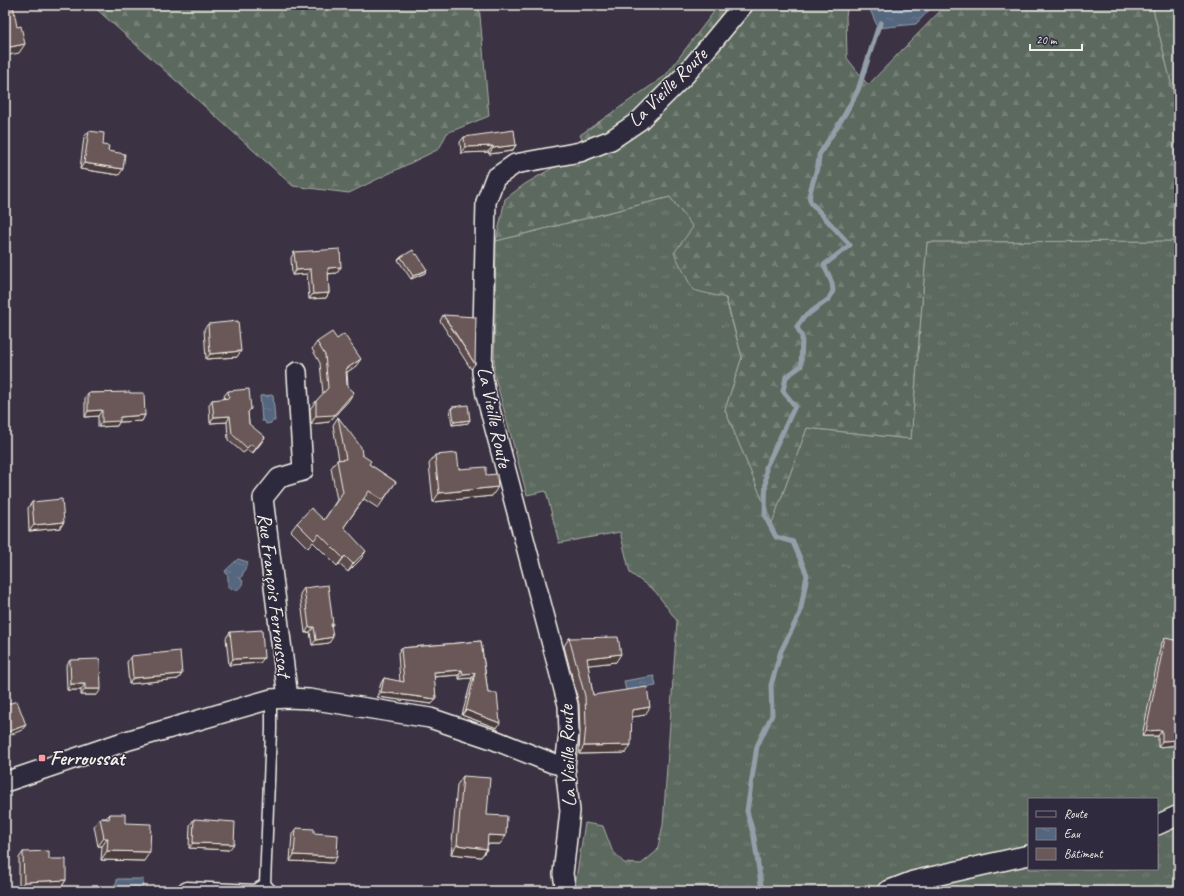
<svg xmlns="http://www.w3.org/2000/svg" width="1184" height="896" font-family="Caveat,sans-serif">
<defs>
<pattern id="grass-tufts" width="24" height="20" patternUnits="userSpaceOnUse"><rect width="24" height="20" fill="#5c695e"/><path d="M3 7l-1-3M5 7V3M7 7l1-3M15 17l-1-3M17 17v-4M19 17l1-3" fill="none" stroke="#747f75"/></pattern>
<pattern id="forest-firs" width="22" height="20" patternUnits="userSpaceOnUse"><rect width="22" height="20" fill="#5c695e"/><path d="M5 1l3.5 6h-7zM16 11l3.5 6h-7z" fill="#747f75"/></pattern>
<pattern id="water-ripples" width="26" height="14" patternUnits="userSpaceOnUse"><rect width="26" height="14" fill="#54667f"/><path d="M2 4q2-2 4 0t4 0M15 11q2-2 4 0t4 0" fill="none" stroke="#6d7c91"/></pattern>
</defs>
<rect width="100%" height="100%" fill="#3b3343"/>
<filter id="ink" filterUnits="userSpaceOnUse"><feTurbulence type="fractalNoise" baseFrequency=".025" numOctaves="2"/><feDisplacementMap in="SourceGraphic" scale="8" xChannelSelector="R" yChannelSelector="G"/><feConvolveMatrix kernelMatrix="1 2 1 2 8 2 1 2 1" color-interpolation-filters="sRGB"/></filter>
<g filter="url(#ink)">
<g fill="url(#grass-tufts)" stroke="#a8ada3" fill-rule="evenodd">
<polygon points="1152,5 1179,5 1179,116"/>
<path d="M670,197L693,227V289L725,297L742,357L725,410L772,522L807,428L911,439L927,242L1179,241V891H574L585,823L603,826L612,850L624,863L641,864L657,851L663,825L677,621L655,591L630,573L620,532L559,543L546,491L527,495L494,373L496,241ZM1029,799H1157V869H1029Z"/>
</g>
<g fill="url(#forest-firs)" stroke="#a8ada3">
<polygon points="92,5 479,5 489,116 447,133 439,149 349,193 293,186"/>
<polygon points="719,5 848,5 846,16 847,58 868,85 946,5 1152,5 1179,116 1179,241 927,242 911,439 807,428 772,523 725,410 742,357 726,298 693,290 674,253 693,227 670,197 496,241 505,199 525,184 554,167 591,159 580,135 665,76"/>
</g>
<g fill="url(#water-ripples)" stroke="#949ea9">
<polygon points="868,5 934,5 916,24 878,28"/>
<polygon points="273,395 275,421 272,421 271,423 266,424 265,421 262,421 260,396"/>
<path d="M238,559L248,562L241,578V580L243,581C242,586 240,589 235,590L228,587V577L225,571Z"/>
<polygon points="654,676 656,686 626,691 624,681"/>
<polygon points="117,879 143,879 143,891 117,891 117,887 115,886 115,884 117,882"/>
</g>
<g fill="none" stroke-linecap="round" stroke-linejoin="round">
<path stroke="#949ea9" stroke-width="5" d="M762,891L754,837L747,811L757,746L772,715L771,685L781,651L800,613L807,575L793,542L776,537L765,516L766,467L795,406L783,391L786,377L801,366L802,337L797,327L804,317L829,299L833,291L832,283L824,265L850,245L814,206C812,204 810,202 810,200C807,192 820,168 819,155L845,114L858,90L878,28L881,23"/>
<defs>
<g id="service">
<polyline points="271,699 271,730 265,884 272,891"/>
<polyline points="179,891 187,887 255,890 265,884"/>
</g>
<g id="minor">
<polyline points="288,698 263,498 279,478 303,471 297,372"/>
<polyline points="5,782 126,741 271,699 288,698 309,699 430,718 492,739 552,763 565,766"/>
<polyline points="1157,825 1179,815"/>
<polyline points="566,891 563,874 570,811 565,766 569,733 568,705 486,395 482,372 486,202 495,178 515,164 580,152 611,140 639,121 686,74 743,5"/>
<polyline points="887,891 913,881 1029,855"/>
</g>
</defs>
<use href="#service" stroke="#f4f1e8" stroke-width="13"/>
<use href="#minor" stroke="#f4f1e8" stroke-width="22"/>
<use href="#service" stroke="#2f2a3d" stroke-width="10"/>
<use href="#minor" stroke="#2f2a3d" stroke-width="19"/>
</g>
<g fill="#5c4c4d" stroke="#f4f1e8">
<polygon points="89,131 108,151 119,175 80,169 84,137"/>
<polygon points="464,137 516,145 512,151 489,154 488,152 461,153 460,142"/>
<polygon points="294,252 341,267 337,273 328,274 329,293 326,298 309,299 307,274 292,275 291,258"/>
<polygon points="401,257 427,270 425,273 411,279 398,260"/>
<polygon points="443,315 475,364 471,369 440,321"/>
<polygon points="208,324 237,357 206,359 204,329"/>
<polygon points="317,342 356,366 347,372 349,400 329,422 311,424 310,409 316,401 323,394 320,363 312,349"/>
<polygon points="228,391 251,409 248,412 249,424 261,443 252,454 247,450 243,453 228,440 227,422 210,423 209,405 212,400 225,399 224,396"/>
<polygon points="88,393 130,393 145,415 142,421 119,422 117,426 98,427 98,416 85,417 85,398"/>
<polygon points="452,407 468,423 452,425 450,410"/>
<polygon points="338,417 362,455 369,464 396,482 378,508 364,499 344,527 361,559 348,572 339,564 337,566 313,542 308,548 291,531 297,523 324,520 337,500 331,468 337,460 339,460 333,425"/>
<polygon points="435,455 459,469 486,475 492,496 433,502 429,464"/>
<polygon points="32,502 64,522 60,528 29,531 28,508"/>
<polygon points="304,588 333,624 331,627 329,643 312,645 310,632 305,633 300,594"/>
<polygon points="230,632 260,663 229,665 226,638"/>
<polygon points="569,638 616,662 588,665 593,695 645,715 631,717 626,753 579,754 580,733 579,704 564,646"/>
<polygon points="1165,638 1176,697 1176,713 1179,712 1179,745 1158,747 1158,736 1142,736 1161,644"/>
<polygon points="481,641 488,693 497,728 462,715 472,678 459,679 459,675 434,677 436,699 432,704 377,697 381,683 384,678 400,682 398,653 401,648"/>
<polygon points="131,656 182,674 178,679 129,684 127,662"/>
<polygon points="70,660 97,695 81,695 81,690 67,690 66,666"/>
<polygon points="463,776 487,815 500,844 487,844 487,849 481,857 451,854 457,785"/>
<polygon points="110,814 125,823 144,861 101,860 102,846 98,846 94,826 100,818 106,818"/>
<polygon points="194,819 229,850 189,848 190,825"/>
<polygon points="296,828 314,833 333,863 290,861 292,834"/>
<polygon points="23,852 49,859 66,880 62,886 19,888 19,858"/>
</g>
<g fill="#4b3e3e" stroke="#f4f1e8">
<polygon points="25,44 19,53 5,56 5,48"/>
<polygon points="516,145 512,151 489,154 493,148"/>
<polygon points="493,146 488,152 461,153 465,147"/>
<polygon points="84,163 123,169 119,175 80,169"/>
<polygon points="341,267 337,273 324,274 328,268"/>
<polygon points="311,269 307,274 292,275 296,270"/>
<polygon points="427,270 425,273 411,279 413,276"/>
<polygon points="329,293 326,298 309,299 313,294"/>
<polygon points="241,351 237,357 206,359 210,354"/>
<polygon points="361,359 356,366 341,376 346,369"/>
<polygon points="354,392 349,400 329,422 311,424 316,416"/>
<polygon points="102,410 98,416 85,417 88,411"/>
<polygon points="145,415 142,421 119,422 117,426 98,427 102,422 120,417"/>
<polygon points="230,416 227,422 210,423 214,417"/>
<polygon points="470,420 468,423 452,425 454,422"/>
<polygon points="265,437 261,443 252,454 256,448"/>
<polygon points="498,487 492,496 433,502 439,493"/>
<polygon points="64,522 60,528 29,531 34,525"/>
<polygon points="366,551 361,559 348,572 353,564"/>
<polygon points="345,556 339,564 337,566 343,558"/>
<polygon points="309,627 314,627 310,632 305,633"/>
<polygon points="333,637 329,643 312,645 316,640"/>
<polygon points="621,654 616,662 581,666 587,658"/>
<polygon points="264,658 260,663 229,665 233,659"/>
<polygon points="462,670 459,675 430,677 434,672"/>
<polygon points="475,673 472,678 459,679 463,674"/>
<polygon points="182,674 178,679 129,684 133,678"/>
<polygon points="71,684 85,684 81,690 67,690"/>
<polygon points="85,689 101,689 97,695 81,695"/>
<polygon points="381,692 436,699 432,704 377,697"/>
<polygon points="650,707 645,715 626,718 632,710"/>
<polygon points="466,710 500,723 497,728 462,715"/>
<polygon points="26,725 22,730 5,737 5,733"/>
<polygon points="1162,730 1158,736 1142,736 1146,731"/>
<polygon points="1179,740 1179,745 1158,747 1162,741"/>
<polygon points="631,745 626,753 579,754 584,746"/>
<polygon points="488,835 506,836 500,844 482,844"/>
<polygon points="104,838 108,838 102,846 98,846"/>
<polygon points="193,843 234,844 229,850 189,848"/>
<polygon points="457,845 487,849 481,857 451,854"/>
<polygon points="107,851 150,852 144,861 101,860"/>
<polygon points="294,855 337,857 333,863 290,861"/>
<polygon points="66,880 62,886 19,888 24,882"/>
</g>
<g fill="#6b5859" stroke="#f4f1e8">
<polygon points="5,5 13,5 17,27 21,26 25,44 5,48"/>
<polygon points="514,130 516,145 493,148 493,146 465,147 464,137"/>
<polygon points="89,131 104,133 103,145 109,146 108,151 125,154 123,169 84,163"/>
<polygon points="340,249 341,267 328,268 329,293 313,294 311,269 296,270 294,252"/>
<polygon points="413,250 416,255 417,254 427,270 413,276 401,257"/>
<polygon points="443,315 476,317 475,364 454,331"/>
<polygon points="238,321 241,351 210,354 208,324"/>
<polygon points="332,332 337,339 344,334 361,359 346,369 347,386 354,392 334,415 316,416 316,401 328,388 325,355 317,342"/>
<polygon points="249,389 251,409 248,412 249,424 265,437 256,448 251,444 247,448 232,434 230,416 214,417 212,400 229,398 228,391"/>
<polygon points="130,392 130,393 144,393 145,415 120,417 120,421 102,422 102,410 88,411 88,393"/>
<polygon points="468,405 470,420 454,422 452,407"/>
<polygon points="338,417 361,447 362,455 371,461 369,464 396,482 383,500 369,491 344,527 366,551 353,564 345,556 343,558 319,534 314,540 297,523 311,508 324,520 343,492 337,460 346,459"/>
<polygon points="457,453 459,469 486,467 486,475 497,474 498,487 439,493 435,455"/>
<polygon points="62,499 64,522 34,525 32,502"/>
<polygon points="328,585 333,624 331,624 333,637 316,640 314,627 309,627 304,588"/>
<polygon points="262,630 264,658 233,659 230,632"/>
<polygon points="618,637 621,654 587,658 593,695 647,687 650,707 632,710 631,745 584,746 586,725 585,696 569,638"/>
<polygon points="1165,638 1179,641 1179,681 1176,697 1179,697 1179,704 1176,713 1179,712 1179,740 1162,741 1162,730 1146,731"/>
<polygon points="481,641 488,693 497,693 500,723 466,710 475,673 463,674 462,670 434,672 436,699 381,692 384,678 404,682 401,648"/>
<polygon points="180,651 182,674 133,678 131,656"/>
<polygon points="100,659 101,689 85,689 85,684 71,684 70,660"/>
<polygon points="17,701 26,725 5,733 5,705"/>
<polygon points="463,776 490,778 487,815 507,816 506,836 488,835 487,849 457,845"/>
<polygon points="110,814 125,814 125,823 151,824 150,852 107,851 108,838 104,838 100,818 109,819"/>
<polygon points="194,819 235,822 234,844 193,843"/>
<polygon points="296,828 314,829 314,833 338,835 337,857 294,855"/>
<polygon points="49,851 49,859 66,859 66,880 24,882 23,852"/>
</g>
</g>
<rect fill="#ff9aa2" stroke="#2f2a3d" stroke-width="1.5" x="38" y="754" width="8" height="8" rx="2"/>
<g text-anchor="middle" stroke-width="3" stroke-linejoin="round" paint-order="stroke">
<g font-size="20" fill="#f4f1e8" stroke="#2f2a3d">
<text transform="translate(667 87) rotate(-45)" y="7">La Vieille Route</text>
<text transform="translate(495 417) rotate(78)" y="7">La Vieille Route</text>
<text transform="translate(275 595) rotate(83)" y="7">Rue François Ferroussat</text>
<text transform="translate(567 756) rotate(-92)" y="7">La Vieille Route</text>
</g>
<g font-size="20" font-weight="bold" fill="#f4f1e8" stroke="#2f2a3d" text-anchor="start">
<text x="50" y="765">Ferroussat</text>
</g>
</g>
<rect width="1184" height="896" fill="none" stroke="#2f2a3d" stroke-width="20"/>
<rect x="10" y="10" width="1164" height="876" fill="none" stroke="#f4f1e8" stroke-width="1.5" filter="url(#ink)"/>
<rect x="1028" y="798" width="130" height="72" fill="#2f2a3d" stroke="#7e7a81"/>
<rect x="1036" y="811" width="20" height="6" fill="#2f2a3d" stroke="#7e7a81"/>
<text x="1064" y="818" font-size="12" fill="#f4f1e8">Route</text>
<rect x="1036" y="828" width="20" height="12" fill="url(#water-ripples)" stroke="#7e7a81"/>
<text x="1064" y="838" font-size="12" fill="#f4f1e8">Eau</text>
<rect x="1036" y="848" width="20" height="12" fill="#6b5859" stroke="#7e7a81"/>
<text x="1064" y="858" font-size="12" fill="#f4f1e8">Bâtiment</text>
<path d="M1030 44v6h52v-6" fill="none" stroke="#f4f1e8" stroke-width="2"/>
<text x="1036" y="44" font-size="12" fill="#f4f1e8" stroke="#2f2a3d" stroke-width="3" paint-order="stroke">20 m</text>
</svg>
